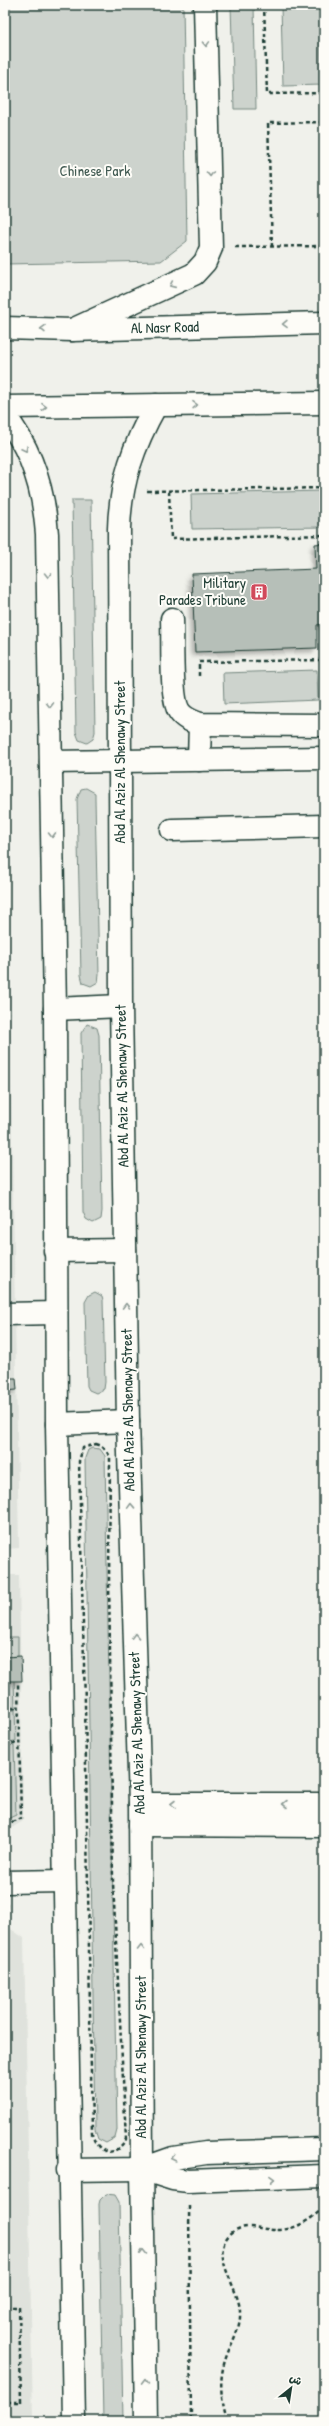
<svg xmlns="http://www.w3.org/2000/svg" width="329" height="2426" font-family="'Patrick Hand','Playpen Sans Arabic',sans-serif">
<defs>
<filter id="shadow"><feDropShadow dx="-3.5" dy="3.5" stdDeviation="2" flood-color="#0004"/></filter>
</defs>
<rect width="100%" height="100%" fill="#f0f1eb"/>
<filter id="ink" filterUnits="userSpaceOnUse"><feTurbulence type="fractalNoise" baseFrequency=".025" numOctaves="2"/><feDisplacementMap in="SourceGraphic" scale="8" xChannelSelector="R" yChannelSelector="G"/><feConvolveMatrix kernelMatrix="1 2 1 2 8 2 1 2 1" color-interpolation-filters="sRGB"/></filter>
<g filter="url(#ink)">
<g fill="#dfe2dc">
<polygon points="5,734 19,1548 7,1549 8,1575 19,1575 23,1821 5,1832"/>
<polygon points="5,1925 24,1938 33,2421 5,2421"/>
</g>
<g fill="#cdd3cd" stroke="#768880">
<polygon points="5,5 183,5 187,241 161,261 5,264"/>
<polygon points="231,5 254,5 256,109 234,109"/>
<polygon points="281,5 320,5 322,85 283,86"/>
<polygon points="324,491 324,527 192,529 191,494"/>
<polygon points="72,500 91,500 95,732 93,739 87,743 79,740 76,732"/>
<polygon points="317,670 318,700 224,704 223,673"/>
<polygon points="86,788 95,793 95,799 99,975 98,982 91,986 83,983 81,975 77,799 81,789"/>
<polygon points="87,1024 97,1028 99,1035 102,1211 101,1219 93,1223 86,1219 83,1212 81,1033"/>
<polygon points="95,1292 102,1296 103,1300 105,1382 104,1389 96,1393 89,1390 87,1386 85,1302 89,1295"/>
<polygon points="92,1448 100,1449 105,1456 117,2130 115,2138 106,2143 98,2139 95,2130 85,1458 88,1450"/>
<polygon points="5,1637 18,1637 18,1657 6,1657 6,1665"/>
<polygon points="5,1671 14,1681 15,1707 5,1707"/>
<polygon points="15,1710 16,1741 5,1742 5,1711"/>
<polygon points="14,1745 16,1815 5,1820 5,1746"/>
<polygon points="106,2194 115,2195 119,2202 123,2421 103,2421 99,2204 100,2200"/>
</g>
<g fill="#b6bfb8" stroke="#1f3d34" filter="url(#shadow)">
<polygon points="324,543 324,624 317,625 317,648 195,652 192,574 316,569 315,544"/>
<polygon points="5,1378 16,1378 17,1390 5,1391"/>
<polygon points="5,1519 6,1519 8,1575 5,1575"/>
<polygon points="21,1656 22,1681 6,1681 6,1657"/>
<polygon points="5,1904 7,1904 6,1921 5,1921"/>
</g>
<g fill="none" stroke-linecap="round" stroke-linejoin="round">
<defs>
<g id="minor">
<polyline points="72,330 194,274 205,262 211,248 205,5"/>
<path d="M5,416C32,450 44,491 47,534L55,1009L57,1424L74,2421"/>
<path d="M172,619C173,639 170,697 179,711C184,719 192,721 200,724L324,725"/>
<polyline points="199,760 200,724"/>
<polyline points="51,762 324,758"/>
<polyline points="172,830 324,826"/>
<polyline points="55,1009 121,1006"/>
<polyline points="55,1251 125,1250"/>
<polyline points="5,1314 56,1313"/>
<polyline points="57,1424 128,1421"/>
<polyline points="140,1804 324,1804"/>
<polyline points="140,1825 324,1826"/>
<polyline points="5,1882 64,1881"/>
<polyline points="142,2169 173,2179 188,2181 324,2176"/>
<polyline points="68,2170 142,2169 173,2158 206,2153 324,2149"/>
<path d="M146,2421L142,2169L140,1804L128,1421L121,1006L119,529C120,483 134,444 156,405"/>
</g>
<g id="highway">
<path id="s1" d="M5,328L72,330L324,323"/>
<polyline points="5,407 324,403"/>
</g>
</defs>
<use href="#minor" stroke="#1f3d34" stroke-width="25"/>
<use href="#highway" stroke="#1f3d34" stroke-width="25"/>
<g stroke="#1f3d34" stroke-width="2.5" stroke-dasharray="4 3" stroke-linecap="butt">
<polyline points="264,5 267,94 324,93"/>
<polyline points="235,247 324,246"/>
<polyline points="272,247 268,123 324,122"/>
<polyline points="147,491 324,488"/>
<polyline points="169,491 171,539 324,535"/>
<polyline points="199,676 199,662 324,660"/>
<path d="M96,1444L102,1446L110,1456L109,1578L113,1883L126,2139C115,2158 98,2155 92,2134L85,1704L79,1461L83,1448Z"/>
<polyline points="5,1668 6,1668"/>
<polyline points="5,1709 18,1708"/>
<polyline points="5,1744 18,1743"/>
<polyline points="5,1825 21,1818 18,1684"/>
<polyline points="189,2206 191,2421"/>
<polyline points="5,2307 19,2307 21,2402 5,2402"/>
<path d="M227,2421C220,2396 218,2375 229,2350C234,2338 241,2326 240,2312C240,2287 205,2251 234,2231C248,2222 264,2231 279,2230C296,2229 309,2221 322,2209"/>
</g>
<use href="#minor" stroke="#fdfcf7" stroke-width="22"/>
<use href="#highway" stroke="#fdfcf7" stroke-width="22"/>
</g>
<defs><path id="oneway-chevron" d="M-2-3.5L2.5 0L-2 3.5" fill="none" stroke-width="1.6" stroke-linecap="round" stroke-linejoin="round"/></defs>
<g stroke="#8e9c96">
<use href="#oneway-chevron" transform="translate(206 44) rotate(88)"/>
<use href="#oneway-chevron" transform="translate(210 174) rotate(88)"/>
<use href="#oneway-chevron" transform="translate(172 285) rotate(156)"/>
<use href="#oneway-chevron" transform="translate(285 324) rotate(179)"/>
<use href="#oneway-chevron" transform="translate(43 329) rotate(-179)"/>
<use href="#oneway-chevron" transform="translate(195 405) rotate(-1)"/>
<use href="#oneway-chevron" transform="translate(44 407) rotate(-1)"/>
<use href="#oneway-chevron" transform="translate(25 449) rotate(63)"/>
<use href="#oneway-chevron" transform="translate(48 575) rotate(89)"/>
<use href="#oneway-chevron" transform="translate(50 705) rotate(89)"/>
<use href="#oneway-chevron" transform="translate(52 835) rotate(89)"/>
<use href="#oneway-chevron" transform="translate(126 1306) rotate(-91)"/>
<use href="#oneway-chevron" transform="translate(131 1506) rotate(-92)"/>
<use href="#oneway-chevron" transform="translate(135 1636) rotate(-92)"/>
<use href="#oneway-chevron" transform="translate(173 1804) rotate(180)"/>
<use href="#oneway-chevron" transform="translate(285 1804) rotate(-180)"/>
<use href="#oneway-chevron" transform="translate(141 1948) rotate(-90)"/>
<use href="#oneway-chevron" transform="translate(173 2158) rotate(166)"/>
<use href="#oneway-chevron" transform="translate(272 2179) rotate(-2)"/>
<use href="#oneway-chevron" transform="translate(143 2252) rotate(-91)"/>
<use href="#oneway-chevron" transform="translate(145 2382) rotate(-91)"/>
</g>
</g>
<defs>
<symbol id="building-square" viewBox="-11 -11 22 22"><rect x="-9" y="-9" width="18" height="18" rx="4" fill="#d1495b" stroke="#fdfcf7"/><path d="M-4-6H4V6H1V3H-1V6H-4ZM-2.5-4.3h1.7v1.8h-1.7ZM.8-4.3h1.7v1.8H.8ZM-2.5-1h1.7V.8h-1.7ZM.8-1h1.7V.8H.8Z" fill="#fff"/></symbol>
</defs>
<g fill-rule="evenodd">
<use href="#building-square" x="249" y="582" width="20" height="20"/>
</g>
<g text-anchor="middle" stroke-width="4" stroke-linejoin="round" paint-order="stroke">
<g font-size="15" fill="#425b53" stroke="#fdfcf7">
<text x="95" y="176">Chinese Park</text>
</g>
<g font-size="15" fill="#1f3d34" stroke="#fdfcf7">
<text dy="5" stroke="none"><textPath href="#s1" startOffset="160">Al Nasr Road</textPath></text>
<text transform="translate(120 762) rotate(-90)" y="5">Abd Al Aziz Al Shenawy Street</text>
<text transform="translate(122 1086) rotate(-91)" y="5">Abd Al Aziz Al Shenawy Street</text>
<text transform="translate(128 1410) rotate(-91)" y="5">Abd Al Aziz Al Shenawy Street</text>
<text transform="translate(137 1733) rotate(-92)" y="5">Abd Al Aziz Al Shenawy Street</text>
<text transform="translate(141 2057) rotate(-90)" y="5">Abd Al Aziz Al Shenawy Street</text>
</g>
<g font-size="15" fill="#1f3d34" stroke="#fdfcf7" text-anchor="end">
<text x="246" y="588">Military<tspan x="246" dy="17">Parades Tribune</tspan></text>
</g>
</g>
<rect width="329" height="2426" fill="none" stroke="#fdfcf7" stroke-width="20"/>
<rect x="10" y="10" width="309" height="2406" fill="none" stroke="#1f3d34" stroke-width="1.5" filter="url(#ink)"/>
<g transform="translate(291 2388) rotate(30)" stroke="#fdfcf7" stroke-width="3" paint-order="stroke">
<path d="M0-3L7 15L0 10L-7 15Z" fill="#1f3d34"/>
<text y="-6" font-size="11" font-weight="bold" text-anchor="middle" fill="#1f3d34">ش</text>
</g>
</svg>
